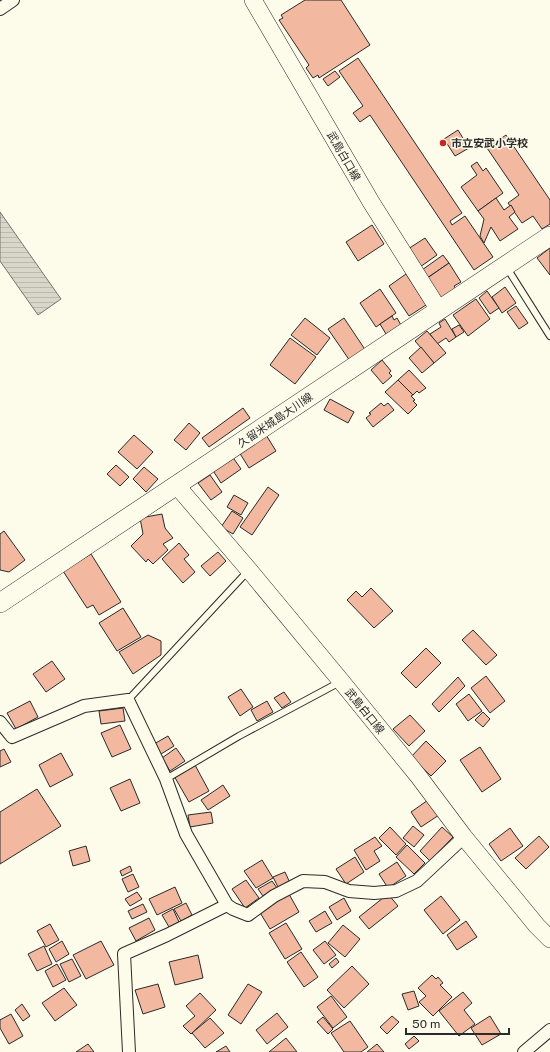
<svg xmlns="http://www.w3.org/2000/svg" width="550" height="1052" font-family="'Public Sans','Noto Sans JP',sans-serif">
<defs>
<pattern id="water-rules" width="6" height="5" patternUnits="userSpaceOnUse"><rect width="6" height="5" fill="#d8d7c9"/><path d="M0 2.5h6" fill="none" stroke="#bab9ad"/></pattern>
</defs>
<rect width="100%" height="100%" fill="#fdfbea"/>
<polygon fill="url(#water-rules)" stroke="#74746e" points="0,212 61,299 38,315 0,261"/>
<g fill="#f2b8a0" stroke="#2b2b2b">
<polygon points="305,0 341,0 370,45 319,78 318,75 313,78 306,68 309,65 279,20 283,18 281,15"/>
<polygon points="358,58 462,213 450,221 452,225 465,216 493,257 474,270 370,115 360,122 353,113 363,106 339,71"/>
<polygon points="335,71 340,77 328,86 323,79"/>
<polygon points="458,130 469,148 455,156 444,139"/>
<polygon points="506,135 550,200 550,224 542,229 533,216 522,223 508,203 519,195 487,148"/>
<polygon points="477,162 483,171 486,168 503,193 478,211 461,187 477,175 471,166"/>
<polygon points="496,198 504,210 511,205 515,212 509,217 518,229 500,241 491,227 484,243 480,236 484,219 478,211"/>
<polygon points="372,225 384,244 358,261 346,242"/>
<polygon points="425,238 437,255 420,267 408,249"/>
<polygon points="550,248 550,275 537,258"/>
<polygon points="443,255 449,263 427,278 422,270"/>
<polygon points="449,263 461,282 454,286 457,290 439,301 426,279"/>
<polygon points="406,274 426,305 409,316 389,286"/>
<polygon points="505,287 516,303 502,313 492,297"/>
<polygon points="380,289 396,313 376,327 360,303"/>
<polygon points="487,291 499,308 490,314 479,298"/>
<polygon points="476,299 490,319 468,336 453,315"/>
<polygon points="516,306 528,323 519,329 507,312"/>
<polygon points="392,316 394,320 397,318 401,325 386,334 380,324"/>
<polygon points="305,318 330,338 317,355 291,335"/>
<polygon points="344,318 366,351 350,361 328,329"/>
<polygon points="445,319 456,337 449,342 446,338 437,344 430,334 441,327 439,323"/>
<polygon points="459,325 464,332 456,337 452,329"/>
<polygon points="427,331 446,353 434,363 415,341"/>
<polygon points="290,338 316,357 295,384 270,365"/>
<polygon points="421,347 434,363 422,373 409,358"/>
<polygon points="382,360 391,371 389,373 392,376 383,384 371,370"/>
<polygon points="409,370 426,388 419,393 417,391 413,395 398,380"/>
<polygon points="398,380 413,395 411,396 415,400 413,401 417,405 408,414 385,392"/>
<polygon points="330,399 354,412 348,423 324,410"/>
<polygon points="381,403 384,406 388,403 394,410 373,427 366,418 371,414 369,413"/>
<polygon points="243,408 250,418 209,447 202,438"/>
<polygon points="189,423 200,433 186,450 174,440"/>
<polygon points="134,435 153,452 137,469 118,452"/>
<polygon points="266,435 276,451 249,468 239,452"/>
<polygon points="232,456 241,469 221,483 212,469"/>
<polygon points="116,465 129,477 120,486 107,474"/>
<polygon points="144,467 158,479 146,492 133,479"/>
<polygon points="210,475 222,492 211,500 198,483"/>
<polygon points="268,487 279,495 252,535 240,527"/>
<polygon points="234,495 248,503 241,515 227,507"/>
<polygon points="232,511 243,518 233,534 221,527"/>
<polygon points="162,514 165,528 173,538 163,544 168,550 153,564 148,559 146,562 131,546 143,534 140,518"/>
<polygon points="4,531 25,560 9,572 0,570 0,534"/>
<polygon points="179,543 189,555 184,559 195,572 183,583 162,559"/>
<polygon points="218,552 226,561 210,576 201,566"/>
<polygon points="91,554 121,602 99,615 93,605 87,608 63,571"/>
<polygon points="371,588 393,611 374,628 347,600 356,591 362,597"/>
<polygon points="123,608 141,637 117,651 99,623"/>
<polygon points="473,630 497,655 486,665 462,640"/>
<polygon points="148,635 161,641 161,655 133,674 119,652"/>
<polygon points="426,648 441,663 416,688 401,673"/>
<polygon points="52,661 65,679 46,692 33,674"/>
<polygon points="486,676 505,701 490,713 471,688"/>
<polygon points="458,677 465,686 439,712 432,704"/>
<polygon points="241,689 253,707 240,716 228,697"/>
<polygon points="284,692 291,702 282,708 274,698"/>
<polygon points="469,694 482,711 468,721 456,704"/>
<polygon points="30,701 38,717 16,729 7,713"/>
<polygon points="267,701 273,712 257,721 251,710"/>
<polygon points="123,708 125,721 101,724 99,711"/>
<polygon points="483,712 490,719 483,727 475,720"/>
<polygon points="410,715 425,731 409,746 393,729"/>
<polygon points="120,725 131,749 112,757 101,733"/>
<polygon points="168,736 174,746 161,754 154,744"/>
<polygon points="426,741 446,761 431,776 411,757"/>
<polygon points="480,747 501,779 482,792 460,760"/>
<polygon points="176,748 185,761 170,771 162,758"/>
<polygon points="4,749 11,762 0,767 0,751"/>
<polygon points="61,753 73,775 50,787 39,765"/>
<polygon points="195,765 209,791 189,802 174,776"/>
<polygon points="130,779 140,803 121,811 110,788"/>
<polygon points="223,785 230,796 208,810 201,800"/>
<polygon points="37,789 61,826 0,864 0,812"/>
<polygon points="431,798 442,813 421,827 411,812"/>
<polygon points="211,812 213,823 190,827 188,815"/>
<polygon points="413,826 424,835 414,847 403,838"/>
<polygon points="390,827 406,844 396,855 379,838"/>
<polygon points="442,827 453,837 430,861 420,851"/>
<polygon points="510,828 523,846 501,861 489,844"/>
<polygon points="539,836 549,847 526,869 515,858"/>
<polygon points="375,837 382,846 374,851 380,861 366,870 354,850"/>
<polygon points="407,845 425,863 414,874 396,857"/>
<polygon points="86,846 90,861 73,866 69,851"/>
<polygon points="355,857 364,872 346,884 336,869"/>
<polygon points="262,860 273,878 256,888 244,871"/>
<polygon points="397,862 406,876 388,888 379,874"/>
<polygon points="130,866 132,871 122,876 120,871"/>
<polygon points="285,872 290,883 279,889 273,877"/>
<polygon points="133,874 139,887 128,892 122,879"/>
<polygon points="246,880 259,898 245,908 232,889"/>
<polygon points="272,881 277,888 263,896 258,889"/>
<polygon points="175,887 182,903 157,915 149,899"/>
<polygon points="137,892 142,899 130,906 125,899"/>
<polygon points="289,894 299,912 270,929 259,911"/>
<polygon points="388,894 398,906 369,929 359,917"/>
<polygon points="441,896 460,920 443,934 424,910"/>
<polygon points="344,898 351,911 337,920 329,907"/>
<polygon points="186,903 192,915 181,921 174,909"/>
<polygon points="143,904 147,912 132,919 128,911"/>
<polygon points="173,909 179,922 169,927 162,915"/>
<polygon points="325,911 332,923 316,932 309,921"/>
<polygon points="149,918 155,930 136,941 129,928"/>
<polygon points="466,921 477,937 457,950 447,935"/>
<polygon points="286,923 302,949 285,959 269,933"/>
<polygon points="50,924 59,940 46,947 37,931"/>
<polygon points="343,925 360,939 345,957 328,943"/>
<polygon points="62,941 69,954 56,962 49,949"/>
<polygon points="101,941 114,965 86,979 73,955"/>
<polygon points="325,941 336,955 324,964 313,950"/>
<polygon points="44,946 52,964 37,971 28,954"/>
<polygon points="301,952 318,977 304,987 287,962"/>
<polygon points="198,955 203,978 175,985 169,962"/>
<polygon points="336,958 339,962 332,968 329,964"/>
<polygon points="72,959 81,976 69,982 60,964"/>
<polygon points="57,964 66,980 53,987 45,971"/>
<polygon points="352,966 369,984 344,1008 327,990"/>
<polygon points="432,975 436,979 438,977 443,983 440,985 452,997 433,1016 419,1002 426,996 418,988"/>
<polygon points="158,984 165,1007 143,1014 135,990"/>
<polygon points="248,984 262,992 241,1024 228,1015"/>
<polygon points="64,988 77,1005 55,1021 42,1003"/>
<polygon points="414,991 419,1006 408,1010 402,994"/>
<polygon points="463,992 472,1003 464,1010 475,1024 459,1036 439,1011"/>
<polygon points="200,993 216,1010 191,1034 183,1026 195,1016 186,1006"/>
<polygon points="331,996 347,1017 333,1028 317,1007"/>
<polygon points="22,1004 30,1016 23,1021 15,1010"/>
<polygon points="277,1013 288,1027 267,1044 256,1030"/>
<polygon points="11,1014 23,1036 9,1044 0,1028 0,1020"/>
<polygon points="392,1016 399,1022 387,1034 380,1027"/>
<polygon points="490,1016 501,1034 482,1045 471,1028"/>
<polygon points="323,1017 333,1029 328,1034 317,1022"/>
<polygon points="210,1018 224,1033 205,1048 192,1033"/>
<polygon points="350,1021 368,1047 361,1052 344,1052 331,1033"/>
<polygon points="414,1036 419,1041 409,1049 405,1044"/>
<polygon points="286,1038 297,1052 269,1052"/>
<polygon points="88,1044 94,1052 76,1052"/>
<polygon points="377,1044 384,1052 367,1052"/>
<polygon points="226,1046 230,1052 216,1052"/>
</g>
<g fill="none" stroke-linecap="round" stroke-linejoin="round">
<defs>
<g id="service">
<polyline points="507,268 550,336"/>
<polyline points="128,700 248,571"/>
<polyline points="166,779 239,736 340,682"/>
</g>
<g id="minor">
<polyline points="0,9 13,0"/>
<polyline points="0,722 12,737 84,706 128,700 166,779 186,834 227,905 233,909 248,915 274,896 303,881 325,882 349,891 374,893 396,891 417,881 464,837"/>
<polyline points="129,1052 124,954 167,935 227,905"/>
<polyline points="524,1052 550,1030"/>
</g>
<g id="secondary">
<polyline points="253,0 371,202 439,310"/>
<polyline points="177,486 249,570 341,681 419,777 464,837 537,926 550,939"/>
</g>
<polyline id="primary" points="0,603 550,236"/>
</defs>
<use href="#service" stroke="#2b2b2b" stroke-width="8"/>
<use href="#minor" stroke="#2b2b2b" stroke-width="14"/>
<use href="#secondary" stroke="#2b2b2b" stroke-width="18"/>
<use href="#primary" stroke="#2b2b2b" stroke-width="20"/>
<use href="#service" stroke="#fdfbea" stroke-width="6"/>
<use href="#minor" stroke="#fdfbea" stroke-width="12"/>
<use href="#secondary" stroke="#fdfbea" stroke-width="17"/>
<use href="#primary" stroke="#fdfbea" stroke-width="19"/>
</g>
<circle fill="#c62828" stroke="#fdfbea" stroke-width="1.5" cx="443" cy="143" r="4"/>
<g text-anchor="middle" stroke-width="3" stroke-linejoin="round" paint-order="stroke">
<g font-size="11" font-weight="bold" fill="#2b2b2b" stroke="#fdfbea" text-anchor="start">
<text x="451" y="147">市立安武小学校</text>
</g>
<g font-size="11" fill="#2b2b2b" stroke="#fdfbea">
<text transform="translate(344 156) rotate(60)" y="4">武島白口線</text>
<text transform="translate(275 420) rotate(-34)" y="4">久留米城島大川線</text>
<text transform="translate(365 711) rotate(51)" y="4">武島白口線</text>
</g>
</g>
<path d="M406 1028v6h103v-6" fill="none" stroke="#2b2b2b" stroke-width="2"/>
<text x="412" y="1028" font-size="12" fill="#2b2b2b" stroke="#fdfbea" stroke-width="3" paint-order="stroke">50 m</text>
</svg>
